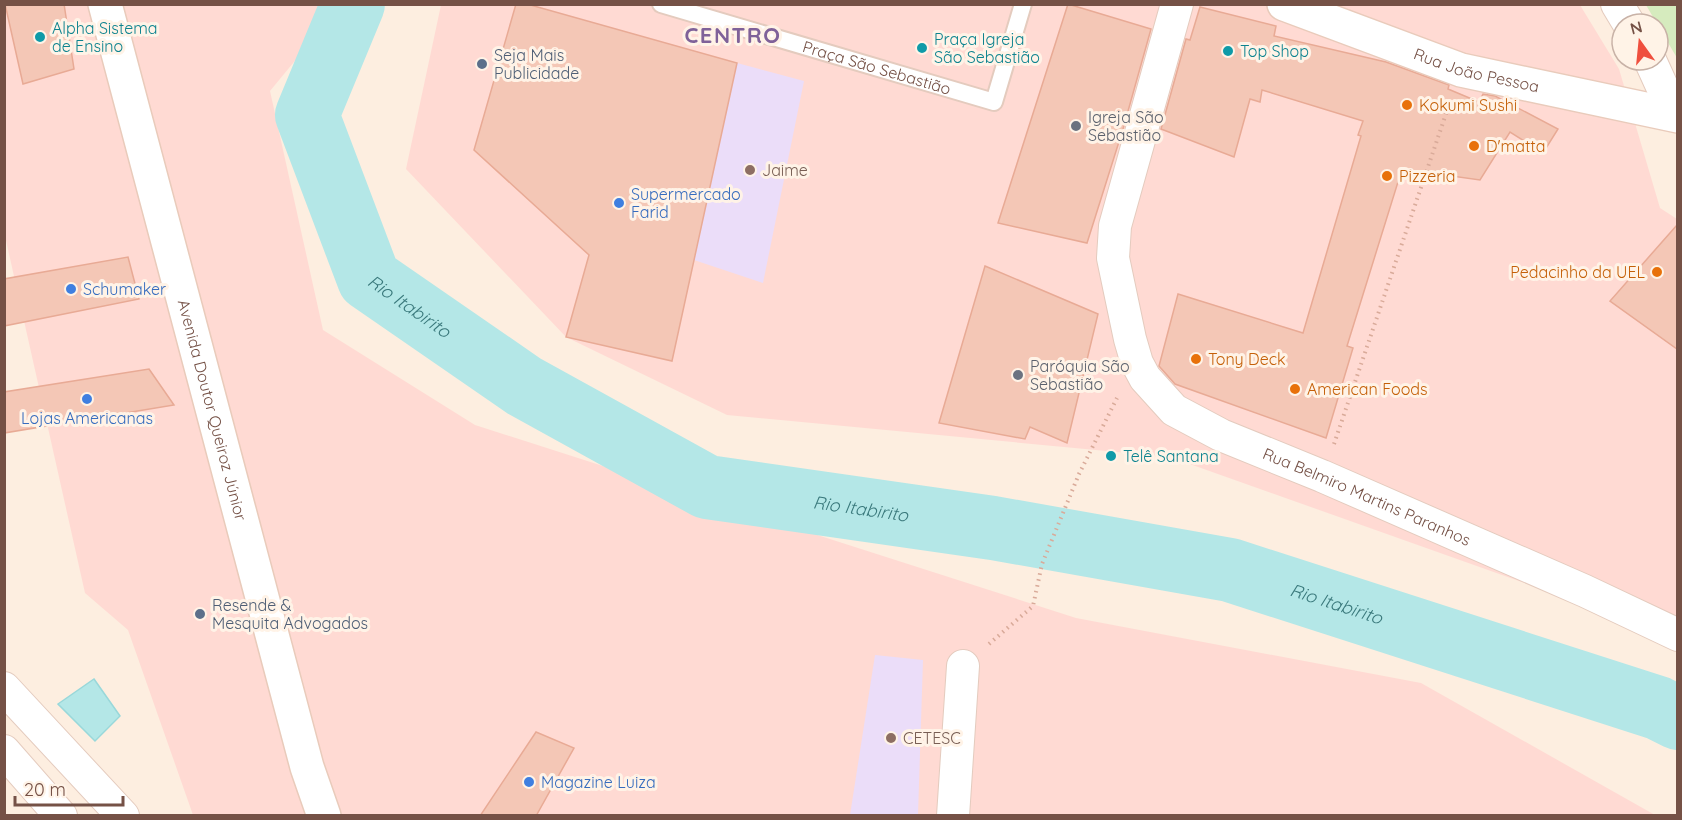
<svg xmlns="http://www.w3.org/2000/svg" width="1682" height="820" font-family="Quicksand,sans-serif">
<rect width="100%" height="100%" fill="#fdeee0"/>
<g fill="#ffdad3">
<polygon points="4,5 341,5 270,91 323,330 475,425 1076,618 1421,683 1655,815 193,815 128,630 85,593 5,236"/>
<polygon points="441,5 1580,5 1619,69 1660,208 1677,219 1677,637 1170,457 727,415 566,337 406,169"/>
</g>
<g fill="#ebddf9">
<polygon points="737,63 804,81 763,283 694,260"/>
<polygon points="875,655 923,660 918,815 850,815"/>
</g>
<polygon fill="#d6ebbe" points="1646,5 1677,5 1677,58"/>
<polygon fill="#b4e7e7" stroke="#99d8da" stroke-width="1.5" points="94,679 120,716 95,741 58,704"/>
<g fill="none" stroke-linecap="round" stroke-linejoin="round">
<path stroke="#b4e7e7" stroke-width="64" id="s1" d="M353,4L307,115L369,279L524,386L707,487L993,528L1230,570L1658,708L1678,718"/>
</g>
<g fill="#f4c7b6" stroke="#e8aa95" stroke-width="1.5">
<polygon points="5,4 64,4 74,69 23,84"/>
<polygon points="516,4 527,4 737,63 672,361 566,337 589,255 474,150"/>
<polygon points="1068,4 1151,29 1123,129 1087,243 998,223"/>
<polygon points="1200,7 1276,26 1274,36 1386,62 1449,85 1448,89 1479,102 1483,94 1495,96 1558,129 1543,153 1510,132 1480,180 1402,169 1347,346 1353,348 1326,438 1175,384 1159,366 1178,294 1303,333 1361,136 1358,135 1363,121 1262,90 1260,102 1250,99 1234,157 1161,129 1186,39 1190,40"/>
<polygon points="1677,225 1677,349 1610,301"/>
<polygon points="128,257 139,299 4,326 4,279"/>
<polygon points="985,266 1098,314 1067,443 1030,427 1025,439 939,423"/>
<polygon points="149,369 174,405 4,433 4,392"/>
<polygon points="536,732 574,748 536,816 480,816"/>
</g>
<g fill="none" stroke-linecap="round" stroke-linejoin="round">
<defs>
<g id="lane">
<path id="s2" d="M661,4L994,102L1023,4"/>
</g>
<g id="street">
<path id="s3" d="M1177,4L1115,226L1113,258L1130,339L1137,363L1145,378L1174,410L1221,435L1322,476L1585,591L1678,635"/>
<polyline points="1617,4 1629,24"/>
<polyline points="1650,60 1675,115"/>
<polyline points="4,688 123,816"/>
<polyline points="4,751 61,816"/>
<polyline points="953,816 963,666"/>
</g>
<g id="secondary">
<path id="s4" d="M105,4L307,767L324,816"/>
<path id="s5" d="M1284,4L1461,70L1678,116"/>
</g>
</defs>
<use href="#lane" stroke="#e4cbbe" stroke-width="20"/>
<use href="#street" stroke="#e4cbbe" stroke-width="34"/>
<use href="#secondary" stroke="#e9cbbb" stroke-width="36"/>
<g stroke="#d9aa99" stroke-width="4" stroke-dasharray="1.5 4.5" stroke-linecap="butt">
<polyline points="1334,444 1450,102"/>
<polyline points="989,644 1033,606 1042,564 1079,474 1117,398"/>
</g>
<use href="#lane" stroke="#fff" stroke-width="16"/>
<use href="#street" stroke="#fff" stroke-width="32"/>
<use href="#secondary" stroke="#fff" stroke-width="33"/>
</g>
<g fill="#0f9aa8" stroke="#fff3e7" stroke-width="2">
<circle cx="40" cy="37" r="6"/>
<circle cx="922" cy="48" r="6"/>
<circle cx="1228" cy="51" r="6"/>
<circle cx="1111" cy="456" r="6"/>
</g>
<g fill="#5c6f8a" stroke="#fff3e7" stroke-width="2">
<circle cx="482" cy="64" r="6"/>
<circle cx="200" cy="614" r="6"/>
</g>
<g fill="#e8710a" stroke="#fff3e7" stroke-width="2">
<circle cx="1407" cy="105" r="6"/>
<circle cx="1474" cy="146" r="6"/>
<circle cx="1387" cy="176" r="6"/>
<circle cx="1657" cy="272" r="6"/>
<circle cx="1196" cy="359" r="6"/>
<circle cx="1295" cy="389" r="6"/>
</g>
<g fill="#6b7280" stroke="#fff3e7" stroke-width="2">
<circle cx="1076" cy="126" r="6"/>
<circle cx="1018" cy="375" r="6"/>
</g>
<g fill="#8d6e63" stroke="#fff3e7" stroke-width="2">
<circle cx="750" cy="170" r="6"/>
<circle cx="891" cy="738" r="6"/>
</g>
<g fill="#3f7fe0" stroke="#fff3e7" stroke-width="2">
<circle cx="619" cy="203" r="6"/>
<circle cx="71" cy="289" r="6"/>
<circle cx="87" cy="399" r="6"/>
<circle cx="529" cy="782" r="6"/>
</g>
<g text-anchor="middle" stroke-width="6" stroke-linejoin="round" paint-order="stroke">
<g font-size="16" fill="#0d838f" stroke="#fff3e7" text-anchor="start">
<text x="52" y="34">Alpha Sistema<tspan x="52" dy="18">de Ensino</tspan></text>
<text x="934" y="45">Praça Igreja<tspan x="934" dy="18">São Sebastião</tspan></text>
<text x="1240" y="57">Top Shop</text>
<text x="1123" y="462">Telê Santana</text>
</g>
<g font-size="16" fill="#4e5e75" stroke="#fff3e7" text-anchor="start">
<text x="494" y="61">Seja Mais<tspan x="494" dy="18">Publicidade</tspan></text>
<text x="212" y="611">Resende &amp;<tspan x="212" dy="18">Mesquita Advogados</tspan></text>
</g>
<g font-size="16" fill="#755146" stroke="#fff3e7">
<text dy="6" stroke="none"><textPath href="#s2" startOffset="225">Praça São Sebastião</textPath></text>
<text dy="6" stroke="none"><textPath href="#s5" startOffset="204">Rua João Pessoa</textPath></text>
<text dy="6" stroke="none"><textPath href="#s4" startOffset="420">Avenida Doutor Queiroz Júnior</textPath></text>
<text dy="6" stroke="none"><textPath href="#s3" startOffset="642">Rua Belmiro Martins Paranhos</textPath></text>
</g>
<g font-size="16" fill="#c56008" stroke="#fff3e7" text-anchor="start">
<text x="1419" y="111">Kokumi Sushi</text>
<text x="1486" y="152">D'matta</text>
<text x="1399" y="182">Pizzeria</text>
<text x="1645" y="278" text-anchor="end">Pedacinho da UEL</text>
<text x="1208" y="365">Tony Deck</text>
<text x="1307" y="395">American Foods</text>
</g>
<g font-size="16" fill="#5b616d" stroke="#fff3e7" text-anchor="start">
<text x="1088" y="123">Igreja São<tspan x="1088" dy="18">Sebastião</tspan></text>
<text x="1030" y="372">Paróquia São<tspan x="1030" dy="18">Sebastião</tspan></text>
</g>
<g font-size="16" fill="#785e54" stroke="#fff3e7" text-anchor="start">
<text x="762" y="176">Jaime</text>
<text x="903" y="744">CETESC</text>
</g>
<g font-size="16" fill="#366cbe" stroke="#fff3e7" text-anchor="start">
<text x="631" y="200">Supermercado<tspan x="631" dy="18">Farid</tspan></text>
<text x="83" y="295">Schumaker</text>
<text x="87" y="424" text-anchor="middle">Lojas Americanas</text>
<text x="541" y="788">Magazine Luiza</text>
</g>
<g font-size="18" font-style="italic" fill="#3a797c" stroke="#fff3e7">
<text dy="6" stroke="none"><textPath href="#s1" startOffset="344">Rio Itabirito</textPath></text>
<text dy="6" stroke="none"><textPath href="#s1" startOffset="848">Rio Itabirito</textPath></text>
<text dy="6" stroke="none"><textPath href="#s1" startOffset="1334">Rio Itabirito</textPath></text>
</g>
<g font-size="22" font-weight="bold" letter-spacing="1.5" fill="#7f6199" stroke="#fff3e7">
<text x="733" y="43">CENTRO</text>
</g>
</g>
<rect width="1682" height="820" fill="none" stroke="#755146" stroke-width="12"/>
<g transform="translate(1640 42) rotate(345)"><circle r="28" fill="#fff3e7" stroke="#c8b2a7" stroke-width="1.5"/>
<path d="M0-4.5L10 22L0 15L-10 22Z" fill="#ef4f3e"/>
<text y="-9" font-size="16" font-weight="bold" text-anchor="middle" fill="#755146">N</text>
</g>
<path d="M15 796v9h108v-9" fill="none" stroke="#755146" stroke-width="3"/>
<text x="24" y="796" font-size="18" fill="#755146" stroke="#fff3e7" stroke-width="4.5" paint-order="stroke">20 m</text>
</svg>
